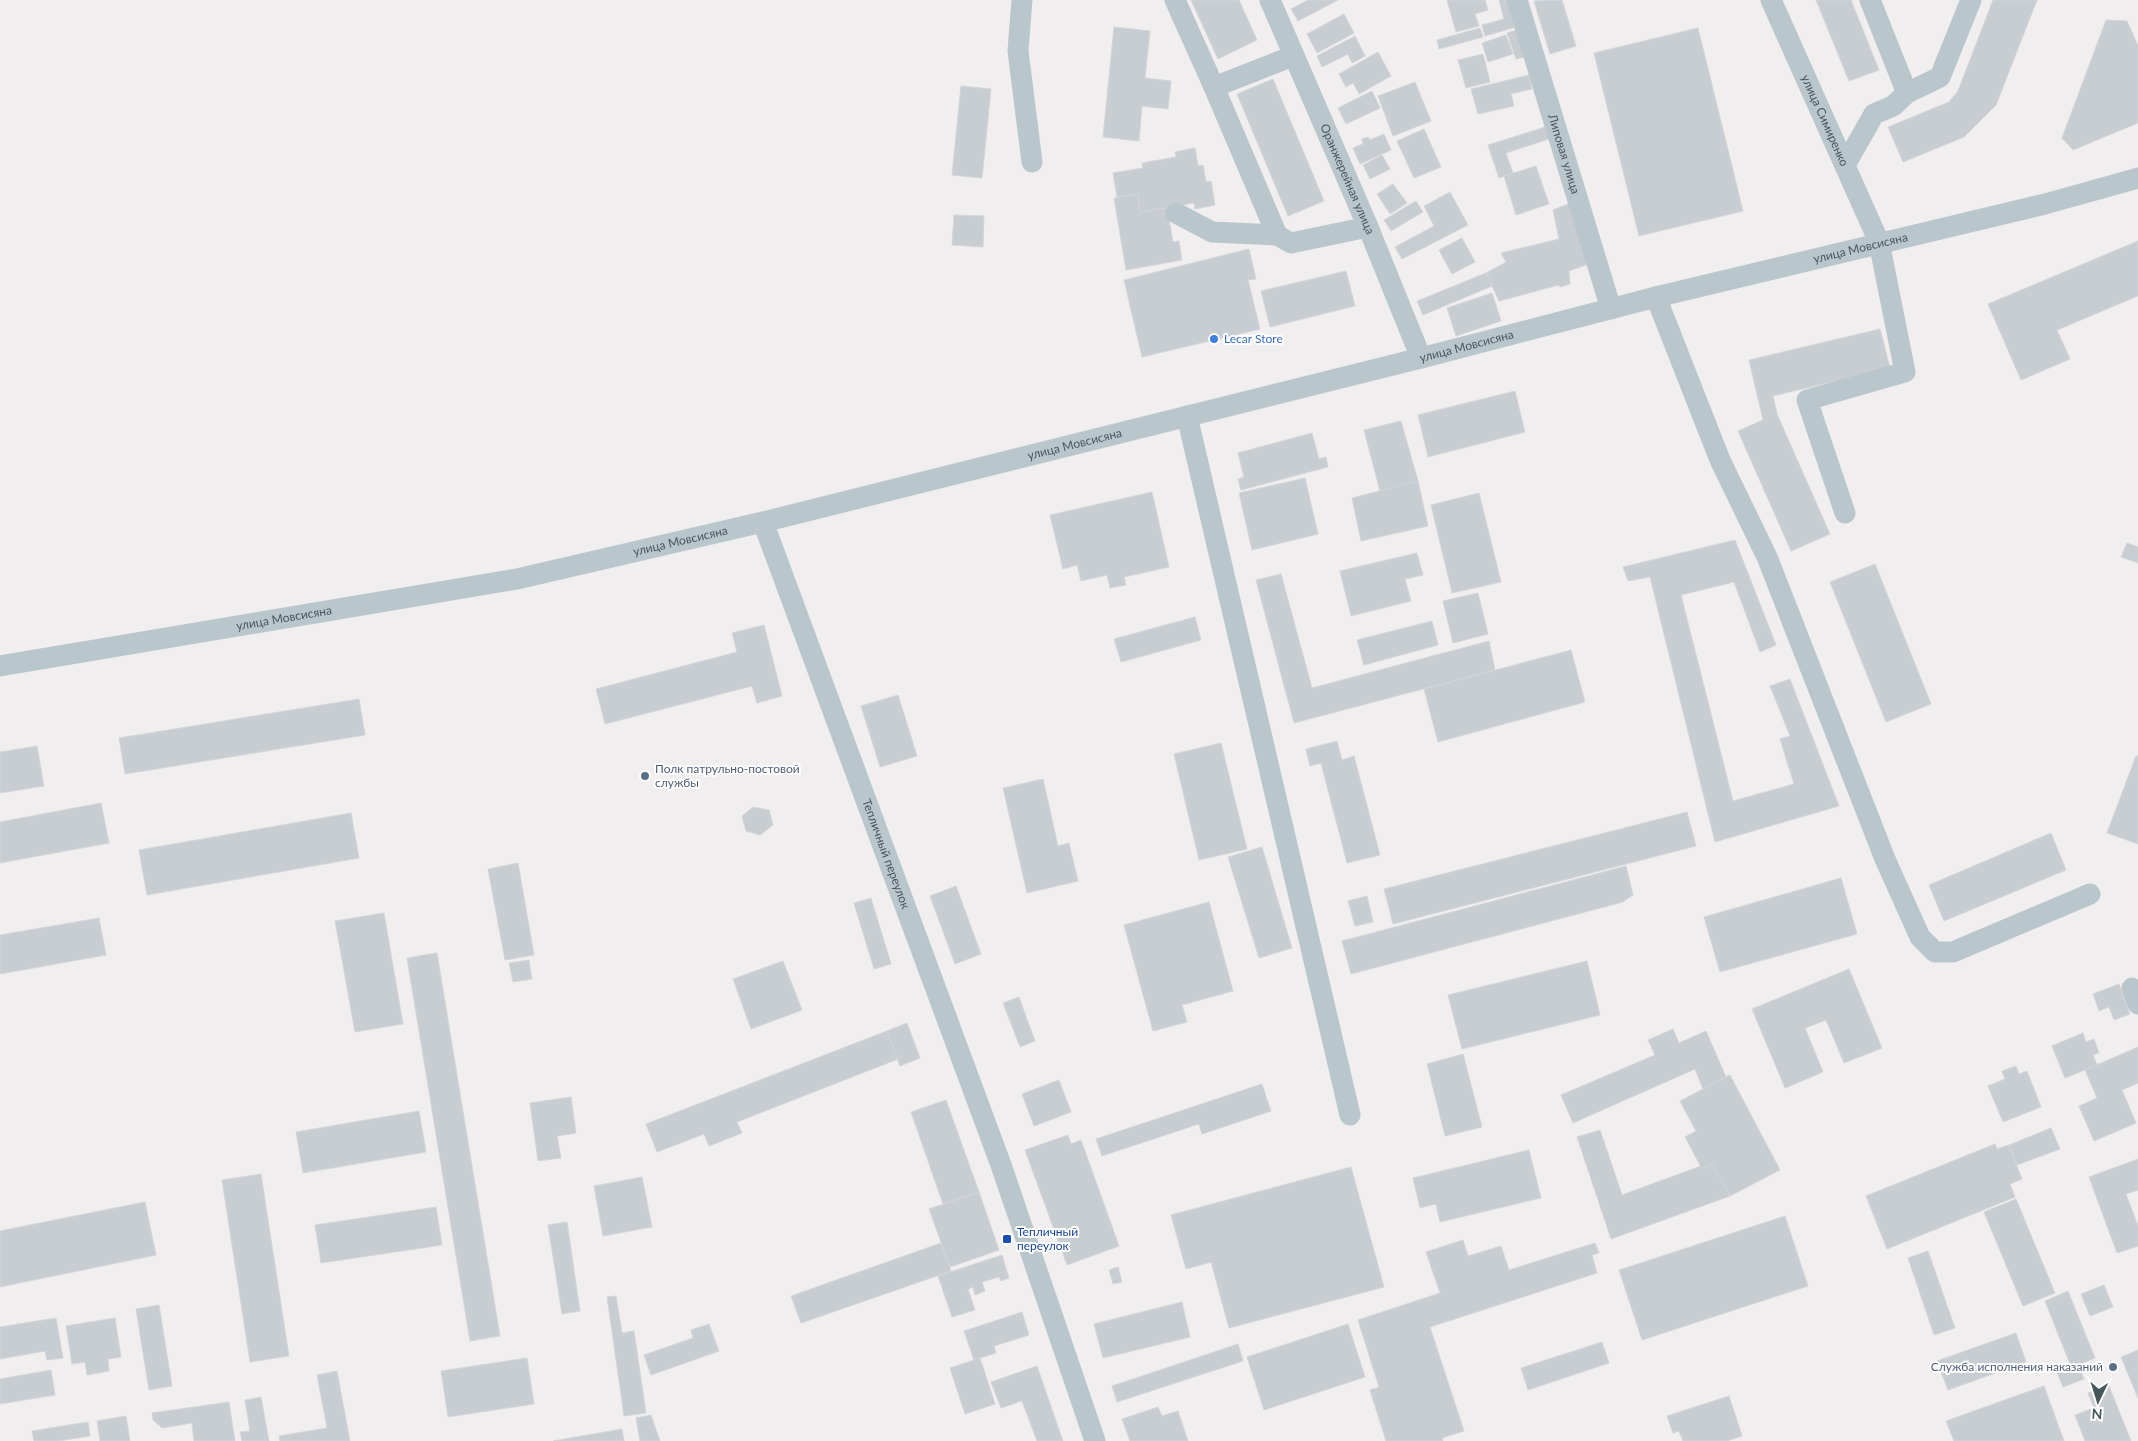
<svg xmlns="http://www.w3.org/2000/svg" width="2138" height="1441" font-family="Lato,sans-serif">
<rect width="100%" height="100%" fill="#f1eeef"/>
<g fill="#c8cdd1" stroke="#d2d6da">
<polygon points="1191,0 1239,0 1257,40 1218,59"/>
<polygon points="1308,0 1338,0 1298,21 1291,9"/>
<polygon points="1447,0 1485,0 1488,10 1475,14 1479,26 1456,32"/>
<polygon points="1499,0 1508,0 1516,27 1485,36 1482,25 1504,19"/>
<polygon points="1562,0 1576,46 1550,54 1534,1"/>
<polygon points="1816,0 1851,0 1879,70 1849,81"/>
<polygon points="1993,0 2037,0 1996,105 1964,137 1903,162 1888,127 1949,102 1958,91"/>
<polygon points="1344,14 1354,33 1317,53 1307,34"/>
<polygon points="2106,20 2127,21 2138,46 2138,123 2073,150 2062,138"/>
<polygon points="1114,27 1150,31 1145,78 1171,81 1168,109 1142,106 1139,141 1103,137"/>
<polygon points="1480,28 1483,37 1439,49 1437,40"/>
<polygon points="1698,28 1743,211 1639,236 1594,53"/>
<polygon points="1517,30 1525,57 1516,59 1507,33"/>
<polygon points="1506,35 1513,54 1488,62 1482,43"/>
<polygon points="1355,36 1365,56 1352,63 1348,54 1322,67 1317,56"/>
<polygon points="1378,52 1391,76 1359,94 1353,83 1346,87 1339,74"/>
<polygon points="1483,54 1490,82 1466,88 1458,60"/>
<polygon points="1529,75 1532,89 1511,94 1514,106 1478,114 1471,89"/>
<polygon points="1273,79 1324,201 1288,216 1237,94"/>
<polygon points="1415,82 1431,121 1393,136 1378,96"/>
<polygon points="961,86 991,89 982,178 952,175"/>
<polygon points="1372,91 1380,108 1346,124 1338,108"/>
<polygon points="1545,127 1549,139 1506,153 1513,173 1499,178 1488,145"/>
<polygon points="1424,129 1441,167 1414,178 1397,141"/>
<polygon points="1384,134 1391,150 1360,164 1353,148 1363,144 1362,139 1368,137 1370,140"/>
<polygon points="1195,148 1198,166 1203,165 1206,182 1211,181 1215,205 1195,209 1194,203 1140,212 1138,194 1117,197 1113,173 1143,168 1142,163 1176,157 1175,152"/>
<polygon points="1382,155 1390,169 1370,179 1363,165"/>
<polygon points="1536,166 1549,204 1516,215 1504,176"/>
<polygon points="1393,184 1407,203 1390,214 1377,194"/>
<polygon points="1450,192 1468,225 1402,259 1395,247 1434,226 1424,206"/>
<polygon points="1138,194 1140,212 1167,208 1173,242 1179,241 1182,260 1126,270 1114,198"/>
<polygon points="1416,201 1423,212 1391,231 1384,220"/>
<polygon points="1573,202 1589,264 1569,271 1570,284 1560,287 1559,285 1499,301 1486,273 1506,262 1501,253 1559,239 1553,210"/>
<polygon points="954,215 984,216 983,247 952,245"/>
<polygon points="1462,238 1475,262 1452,274 1439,250"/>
<polygon points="2138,241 2138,296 2057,330 2070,359 2021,380 1988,304"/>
<polygon points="1249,249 1256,279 1248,280 1260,329 1142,357 1124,280"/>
<polygon points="1346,271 1355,306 1270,327 1261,291"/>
<polygon points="1486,273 1492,286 1423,315 1417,301"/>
<polygon points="1492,293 1501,321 1456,336 1447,308"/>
<polygon points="1880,329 1890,368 1773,396 1777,414 1830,534 1791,551 1738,431 1763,420 1749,360"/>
<polygon points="1515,391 1525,432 1428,457 1418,415"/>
<polygon points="1401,421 1418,481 1380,491 1364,430"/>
<polygon points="1312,433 1319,459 1326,457 1328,467 1241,490 1238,479 1244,477 1238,453"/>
<polygon points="1305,478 1318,534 1252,550 1239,493"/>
<polygon points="1418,481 1428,526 1361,541 1352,498"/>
<polygon points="1152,492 1169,567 1124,577 1126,585 1110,588 1107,575 1081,581 1077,565 1063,569 1050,515"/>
<polygon points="1479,493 1501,582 1452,593 1431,505"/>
<polygon points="1735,540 1776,645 1760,652 1734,582 1681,595 1733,801 1794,784 1780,739 1790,736 1770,686 1790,679 1839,806 1715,842 1650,577 1628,581 1623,567"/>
<polygon points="2127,543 2138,547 2138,563 2121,557"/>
<polygon points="1417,553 1423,575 1405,579 1411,601 1351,616 1340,571"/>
<polygon points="1875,564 1931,704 1886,722 1830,582"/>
<polygon points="1281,574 1312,688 1489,641 1495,670 1294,723 1256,580"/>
<polygon points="1478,593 1488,634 1453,643 1443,601"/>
<polygon points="1195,617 1201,640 1121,662 1114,639"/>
<polygon points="1432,621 1438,645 1364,665 1357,640"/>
<polygon points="764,625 782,696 757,703 752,686 605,724 596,689 737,652 732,633"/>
<polygon points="1571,650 1585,702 1438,742 1424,689"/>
<polygon points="898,695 917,756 880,767 861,706"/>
<polygon points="359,699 365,735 125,774 119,738"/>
<polygon points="1337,741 1342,760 1354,756 1380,855 1347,863 1321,763 1310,766 1306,749"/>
<polygon points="1221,743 1247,849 1199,860 1174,754"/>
<polygon points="37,746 44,786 0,793 0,752"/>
<polygon points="2136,756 2138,756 2138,844 2107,833"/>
<polygon points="1043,779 1058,846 1069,843 1078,881 1027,893 1003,788"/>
<polygon points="101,803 109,843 0,863 0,822"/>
<polygon points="753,807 769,810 773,825 760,835 746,831 742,816"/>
<polygon points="1687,812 1696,846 1393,924 1384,889"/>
<polygon points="351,813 359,858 147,895 139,850"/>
<polygon points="2051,833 2066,870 1944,921 1929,885"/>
<polygon points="1262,847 1292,948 1259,958 1228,857"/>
<polygon points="518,863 534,955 505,960 488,869"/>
<polygon points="1626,866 1633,895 1623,902 1351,974 1342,941"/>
<polygon points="1841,878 1857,934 1720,972 1704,917"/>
<polygon points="956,886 981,954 955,964 930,896"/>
<polygon points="1367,896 1373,922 1355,926 1348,901"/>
<polygon points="871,898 891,964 874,969 854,903"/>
<polygon points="1209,902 1233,991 1182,1005 1187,1022 1153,1031 1124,925"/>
<polygon points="384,913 403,1024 355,1032 335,921"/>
<polygon points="99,918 106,955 0,974 0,935"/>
<polygon points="437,953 500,1336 470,1341 407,958"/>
<polygon points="529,960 532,979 513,982 509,963"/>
<polygon points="783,961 802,1010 751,1029 733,979"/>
<polygon points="1587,961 1600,1015 1462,1049 1448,995"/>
<polygon points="1849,969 1882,1048 1844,1063 1826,1020 1805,1028 1823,1072 1785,1088 1752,1009"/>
<polygon points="2119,984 2130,1014 2114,1020 2109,1007 2099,1011 2093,994"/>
<polygon points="1019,997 1035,1041 1020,1047 1003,1003"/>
<polygon points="907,1023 920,1058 900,1066 887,1031"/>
<polygon points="1673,1029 1679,1043 1706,1031 1726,1077 1703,1089 1695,1069 1573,1123 1561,1095 1655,1055 1648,1040"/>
<polygon points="887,1031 898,1059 737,1122 742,1133 709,1146 704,1134 657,1152 646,1124"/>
<polygon points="2083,1033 2086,1042 2094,1039 2099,1053 2093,1055 2097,1065 2065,1078 2052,1046"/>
<polygon points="2138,1047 2138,1083 2122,1090 2136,1123 2094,1141 2079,1106 2097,1098 2085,1070"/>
<polygon points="1463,1054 1482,1127 1445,1136 1427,1064"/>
<polygon points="2016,1066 2019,1074 2027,1071 2041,1107 2003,1122 1988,1086 2005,1079 2002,1071"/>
<polygon points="1730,1075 1780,1170 1730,1196 1712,1164 1702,1169 1685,1137 1696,1131 1680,1101"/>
<polygon points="1059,1080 1071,1112 1034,1126 1022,1094"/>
<polygon points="1262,1084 1271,1111 1202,1134 1199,1124 1102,1156 1096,1139"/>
<polygon points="571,1097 576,1133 557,1136 561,1158 538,1161 530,1103"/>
<polygon points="946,1100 979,1192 943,1204 911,1112"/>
<polygon points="419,1111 426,1152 303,1173 296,1132"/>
<polygon points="2051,1128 2060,1149 2017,1165 2009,1145"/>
<polygon points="1600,1130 1622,1195 1701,1166 1702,1169 1712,1164 1730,1196 1611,1239 1577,1137"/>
<polygon points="1068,1135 1071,1144 1081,1140 1119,1246 1067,1265 1025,1150"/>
<polygon points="1995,1144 1997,1149 2009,1145 2022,1179 2010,1184 2015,1197 1887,1249 1866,1196"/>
<polygon points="1529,1150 1541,1198 1440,1222 1436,1204 1420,1208 1413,1178"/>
<polygon points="2138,1159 2138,1190 2126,1194 2138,1226 2138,1246 2117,1253 2089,1177"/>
<polygon points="1351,1167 1384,1287 1229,1328 1211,1262 1186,1269 1171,1215"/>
<polygon points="261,1174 289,1356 250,1362 222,1180"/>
<polygon points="642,1177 652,1227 603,1236 594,1186"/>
<polygon points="979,1192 999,1250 950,1267 929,1209"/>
<polygon points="2016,1199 2055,1293 2023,1306 1984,1212"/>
<polygon points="145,1202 156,1255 0,1287 0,1231"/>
<polygon points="436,1207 442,1245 321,1263 315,1225"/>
<polygon points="1785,1216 1808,1286 1642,1340 1619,1270"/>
<polygon points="567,1222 580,1311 562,1314 548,1225"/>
<polygon points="1463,1240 1468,1256 1501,1246 1509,1270 1595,1243 1599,1253 1592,1255 1597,1273 1430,1327 1464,1431 1442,1438 1443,1441 1386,1441 1370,1390 1379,1387 1358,1320 1440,1293 1426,1252"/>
<polygon points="941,1243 951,1271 801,1323 791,1296"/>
<polygon points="1928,1251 1955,1328 1934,1335 1908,1258"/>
<polygon points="1002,1255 1009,1278 1001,1281 999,1277 982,1282 985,1291 975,1295 973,1287 968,1289 975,1310 952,1317 938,1276"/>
<polygon points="1118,1267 1122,1282 1113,1284 1109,1270"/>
<polygon points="2104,1285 2113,1307 2090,1316 2081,1294"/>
<polygon points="2068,1291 2095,1358 2078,1365 2084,1379 2063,1387 2056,1370 2070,1364 2045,1301"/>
<polygon points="616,1296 622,1333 634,1331 646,1413 624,1416 607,1297"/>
<polygon points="1182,1302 1190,1337 1103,1358 1094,1324"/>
<polygon points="159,1305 172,1386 149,1390 136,1309"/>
<polygon points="1022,1312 1029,1335 994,1346 996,1353 974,1360 964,1331"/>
<polygon points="56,1318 63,1358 47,1360 45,1351 0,1359 0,1327"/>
<polygon points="115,1318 121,1357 108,1359 109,1371 87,1375 85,1362 72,1364 66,1326"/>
<polygon points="709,1324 719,1351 651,1375 644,1355 693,1338 691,1330"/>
<polygon points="1348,1324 1365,1377 1264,1410 1247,1357"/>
<polygon points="2016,1333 2026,1362 1948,1390 1937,1361"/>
<polygon points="1602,1342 1609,1363 1528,1390 1521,1368"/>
<polygon points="1238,1344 1243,1361 1117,1402 1112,1386"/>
<polygon points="2138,1350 2138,1398 2121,1357"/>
<polygon points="527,1358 534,1404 448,1417 441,1371"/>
<polygon points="980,1358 995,1404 965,1414 950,1368"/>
<polygon points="1037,1366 1063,1441 1037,1441 1022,1401 1001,1408 991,1382"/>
<polygon points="51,1370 55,1395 0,1404 0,1379"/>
<polygon points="337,1371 350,1441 280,1441 279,1436 327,1428 317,1375"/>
<polygon points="2044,1386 2064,1441 1954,1441 1946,1421"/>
<polygon points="2109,1386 2131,1441 2085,1441 2075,1415 2094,1408 2088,1393"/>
<polygon points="1729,1396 1742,1436 1727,1441 1683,1441 1679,1431 1673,1433 1667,1416"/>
<polygon points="261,1397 269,1441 242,1441 240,1432 250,1431 245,1400"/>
<polygon points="229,1402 235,1441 194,1441 192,1423 162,1428 153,1420 152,1413"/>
<polygon points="1158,1407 1162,1416 1178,1411 1188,1441 1130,1441 1122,1419"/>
<polygon points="651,1415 660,1441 640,1441 636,1418"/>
<polygon points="126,1416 130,1441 100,1441 97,1421"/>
<polygon points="88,1422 90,1436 58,1441 34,1441 32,1431"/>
<polygon points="622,1429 624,1441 553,1441"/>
</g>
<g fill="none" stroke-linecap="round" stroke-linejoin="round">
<g stroke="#b9c7cc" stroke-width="21">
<polyline points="1022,0 1018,51 1032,162"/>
<polyline points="1175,0 1214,87 1277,235 1291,243 1368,227"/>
<path id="s1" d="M1270,0L1368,227L1421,358"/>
<path id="s2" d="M1517,0L1611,309"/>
<path id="s3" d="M1771,0L1879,242L1905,372L1807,400L1845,513"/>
<polyline points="1214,87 1293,56"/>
<polyline points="1907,93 1940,77 1971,0"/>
<polyline points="1845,165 1874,114 1893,106 1907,93 1870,0"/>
<polyline points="1176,213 1212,232 1277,235"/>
<polyline points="1656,297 1720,460 1767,557 1885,859 1920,937 1935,952 1953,952 2090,894"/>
<polyline points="1187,416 1350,1115"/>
<path id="s4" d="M763,522L1001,1165L1095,1441"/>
<path id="s5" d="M0,666L517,579L763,522L1421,358L1656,297L2045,204L2138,178"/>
<polyline points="2132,988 2138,1004"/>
</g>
</g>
<circle fill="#3f7fe0" stroke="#fff" stroke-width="2" cx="1214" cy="339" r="5"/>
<g fill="#5c6f8a" stroke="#fff" stroke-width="2">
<circle cx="645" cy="776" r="5"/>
<circle cx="2113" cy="1367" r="5"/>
</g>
<rect fill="#1a4fb4" stroke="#fff" stroke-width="2" x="1002" y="1234" width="10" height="10" rx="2.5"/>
<g text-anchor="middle" stroke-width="4" stroke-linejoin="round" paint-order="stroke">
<g font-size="12" fill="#46575c" stroke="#fff">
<text dy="4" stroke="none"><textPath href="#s3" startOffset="132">улица Симиренко</textPath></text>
<text dy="4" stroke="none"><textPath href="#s2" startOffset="161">Липовая улица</textPath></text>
<text dy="4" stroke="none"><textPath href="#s1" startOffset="195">Оранжерейная улица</textPath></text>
<text dy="4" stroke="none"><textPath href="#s5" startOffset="1908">улица Мовсисяна</textPath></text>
<text dy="4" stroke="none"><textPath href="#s5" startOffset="1502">улица Мовсисяна</textPath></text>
<text dy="4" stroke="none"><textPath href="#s5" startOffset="1098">улица Мовсисяна</textPath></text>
<text dy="4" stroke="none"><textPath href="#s5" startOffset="692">улица Мовсисяна</textPath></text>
<text dy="4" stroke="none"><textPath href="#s5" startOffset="288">улица Мовсисяна</textPath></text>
<text dy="4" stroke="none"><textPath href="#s4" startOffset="354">Тепличный переулок</textPath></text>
</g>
<g font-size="12" fill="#366cbe" stroke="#fff" text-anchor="start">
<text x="1224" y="343">Lecar Store</text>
</g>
<g font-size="12" fill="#4e5e75" stroke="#fff" text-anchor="start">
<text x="655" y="773">Полк патрульно-постовой<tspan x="655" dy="14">службы</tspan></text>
<text x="2103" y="1371" text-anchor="end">Служба исполнения наказаний</text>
</g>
<g font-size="12" fill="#164399" stroke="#fff" text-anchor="start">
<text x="1017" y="1236">Тепличный<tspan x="1017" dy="14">переулок</tspan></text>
</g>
</g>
<g transform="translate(2098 1401) rotate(184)" stroke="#ffffff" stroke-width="4" paint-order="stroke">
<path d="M0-4L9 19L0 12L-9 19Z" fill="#46575c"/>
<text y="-8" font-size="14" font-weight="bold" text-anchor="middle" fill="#46575c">N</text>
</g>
</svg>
